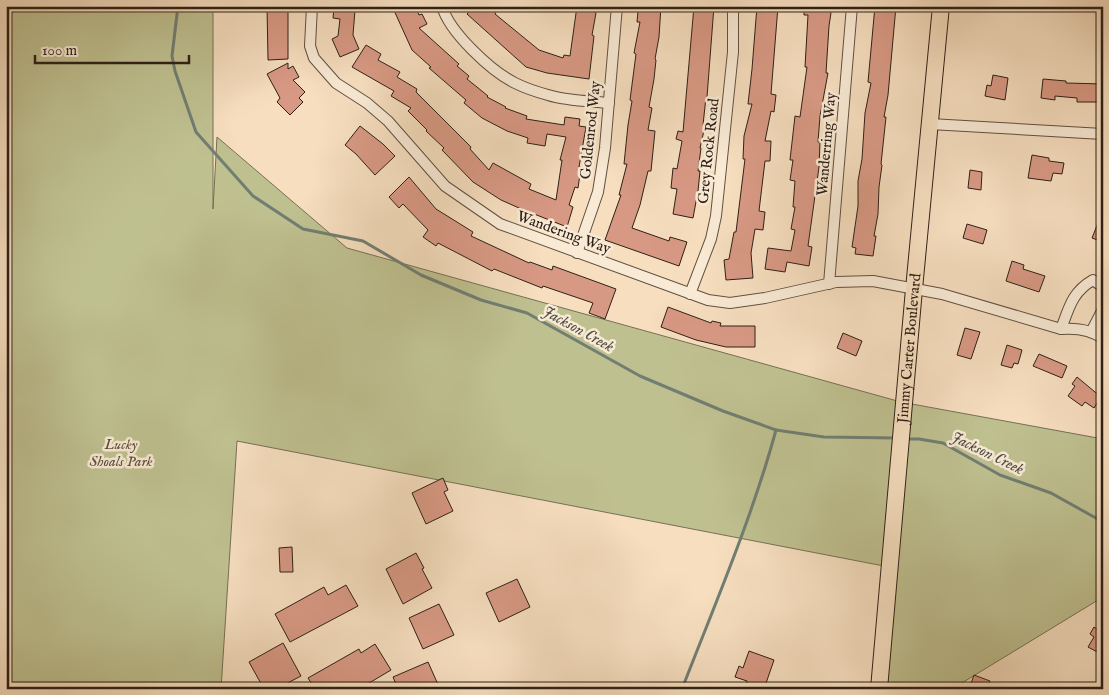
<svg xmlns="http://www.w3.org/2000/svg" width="1109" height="695" font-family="'IM FELL English',serif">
<rect width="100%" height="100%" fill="#f6debf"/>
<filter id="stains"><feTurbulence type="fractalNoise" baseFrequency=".004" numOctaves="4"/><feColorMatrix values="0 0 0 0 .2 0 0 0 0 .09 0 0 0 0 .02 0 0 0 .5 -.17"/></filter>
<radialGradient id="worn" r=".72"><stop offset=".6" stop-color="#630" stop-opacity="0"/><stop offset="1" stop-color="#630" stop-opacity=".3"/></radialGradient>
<polygon fill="#bfc090" stroke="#767054" points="6,6 213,6 213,209 217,137 347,248 901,402 1103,439 1103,597 952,689 876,689 889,567 237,441 221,689 6,689"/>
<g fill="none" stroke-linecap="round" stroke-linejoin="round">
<g stroke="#717e72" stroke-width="3">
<polyline points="178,6 172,56 175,71 196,132 253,196 303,229 363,241 421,275 481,300 527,313 640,376 723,411 776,430 824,437 896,438"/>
<polyline points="905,439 919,439 943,443 1000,475 1051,493 1103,522"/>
<path d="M682,689C715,604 752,518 776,430"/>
</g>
</g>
<g fill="#d89984" stroke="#2e2017">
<polygon points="267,6 288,6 288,59 268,60"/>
<polygon points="392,6 415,6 419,15 422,14 427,24 419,28 459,64 457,66 469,76 467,79 488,96 487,97 506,107 505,108 527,116 526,119 564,125 565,117 580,119 579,126 586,127 579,167 581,167 578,188 575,187 569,205 573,207 567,227 519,208 501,200 473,182 442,150 444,148 426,131 427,130 408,111 411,108 391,96 394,91 352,67 366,45 381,54 378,60 400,72 397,77 417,89 416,92 471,147 470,149 489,170 493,163 531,184 529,189 556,200 562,160 560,160 566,137 547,134 545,146 527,143 528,138 507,131 482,118 464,103 466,100 429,68 431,67 412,50"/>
<polygon points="475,6 490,6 496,12 495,14 539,50 563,58 564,55 570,56 577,6 594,6 594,12 596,13 592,35 594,36 589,79 547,73 526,67 467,14"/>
<polygon points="644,6 661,6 659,37 655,59 656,60 654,79 649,107 652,108 648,130 655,131 651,171 648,171 640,205 632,228 669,241 670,237 687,242 679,266 605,240 621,195 619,195 627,164 624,164 628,125 632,101 630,100 636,54 634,53 640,22 637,22 638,11 644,11"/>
<polygon points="694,6 714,6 707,97 706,97 703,125 705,126 700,148 701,148 698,171 700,171 698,191 693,218 673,214 677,189 671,188 673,168 677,169 682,141 676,139 678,131 683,132"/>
<polygon points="757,6 778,6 771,94 776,95 774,112 771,111 765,141 771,141 770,161 765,161 759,211 765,212 763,230 755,229 751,253 753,278 726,280 724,260 729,259 734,232 736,232 745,159 743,159 744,136 752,104 748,104 752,69"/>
<polygon points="804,6 832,6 829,26 826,73 828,73 820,116 818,142 820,142 819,167 808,246 812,247 809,266 787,262 785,272 765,269 768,248 791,251 795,230 791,229 795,207 793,207 795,181 790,180 793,160 790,160 795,116 800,117 807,67 805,67 808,15 804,15"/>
<polygon points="875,6 896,6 888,95 884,117 886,117 881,164 882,165 879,187 878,214 874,236 876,236 873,256 855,254 856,248 852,247 858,206 858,181 862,159 865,113 871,83 868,82"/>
<polygon points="334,8 355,10 353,35 359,49 340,57 332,39 338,36 340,19 333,18"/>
<polygon points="288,63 288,69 293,66 299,77 293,80 305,92 299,98 303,102 290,115 277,102 280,98 267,74"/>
<polygon points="993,75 1008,78 1005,100 985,96 987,85 991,86"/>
<polygon points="1043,79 1066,81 1066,83 1103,84 1103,102 1077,102 1077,98 1055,96 1055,100 1041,98"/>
<polygon points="360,126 383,144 395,156 375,175 356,154 345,145"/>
<polygon points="1032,155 1049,158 1049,161 1064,163 1062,174 1053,173 1051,181 1028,178"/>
<polygon points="970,170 982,172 981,190 968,188"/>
<polygon points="409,177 436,209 473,232 471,236 529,263 530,262 552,270 553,266 616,289 605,319 589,313 593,303 543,286 542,288 494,269 492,271 438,243 436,246 423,237 428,230 403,204 399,208 389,197"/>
<polygon points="1102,213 1103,213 1103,242 1092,238"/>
<polygon points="967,224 987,230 983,244 963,238"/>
<polygon points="1012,261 1024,265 1023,269 1045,276 1039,292 1006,281"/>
<polygon points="668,307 711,323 712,321 721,323 720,326 755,326 755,347 726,347 696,340 661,327"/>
<polygon points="965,328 980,332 971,359 957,355"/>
<polygon points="843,333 862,341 856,356 837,348"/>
<polygon points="1007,345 1022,350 1018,364 1014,363 1012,368 1001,365"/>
<polygon points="1039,354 1067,366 1062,378 1033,366"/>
<polygon points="1077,377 1101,397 1094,408 1085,402 1082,406 1068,396 1075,386 1072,384"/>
<polygon points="443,478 448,490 444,492 453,511 426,524 412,493"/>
<polygon points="292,547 293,572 280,572 279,548"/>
<polygon points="416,553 424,568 422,569 432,588 403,604 386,569"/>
<polygon points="517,579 530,607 499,622 486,593"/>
<polygon points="346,585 358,606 290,642 275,614 324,587 328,595"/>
<polygon points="439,604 454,635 423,649 409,618"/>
<polygon points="1103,621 1103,655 1088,647 1094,637 1090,634 1094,627 1098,630"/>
<polygon points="283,643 301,676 276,689 264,689 249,662"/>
<polygon points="375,644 391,670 359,689 315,689 308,678 359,649 361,653"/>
<polygon points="749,651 774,660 764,689 745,689 747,681 735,677 739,666 743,668"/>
<polygon points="428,662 440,689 398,689 393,677"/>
<polygon points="974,675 990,681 987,689 969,689"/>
</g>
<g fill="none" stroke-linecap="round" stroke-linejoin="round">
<defs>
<g id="minor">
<path d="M312,6L310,46L314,58L336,83L367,103L388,121L445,186L500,224L708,300L730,303L765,298L836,282L873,281L942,294L1061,329C1076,328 1091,329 1103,339"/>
<path d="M442,6C449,32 491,71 515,83C525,88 537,92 548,95C567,101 589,101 609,103"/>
<polyline points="930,124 1103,134"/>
<polyline points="577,253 598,192 605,148 617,6"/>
<polyline points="829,284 852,6"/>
<polyline points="690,294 711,239 716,216 733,52 733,6"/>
<path d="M1061,329C1069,308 1072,292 1093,280L1103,287"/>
<polyline points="1091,332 1103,309"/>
</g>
<g id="primary">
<path id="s1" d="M879,689L914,289L941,6"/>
</g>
</defs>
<use href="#minor" stroke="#605041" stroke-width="12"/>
<use href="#primary" stroke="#2e2017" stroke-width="18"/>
<use href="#minor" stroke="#f9ead5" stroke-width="10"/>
<use href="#primary" stroke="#f6debf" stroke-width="16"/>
</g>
<g text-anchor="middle" stroke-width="5" stroke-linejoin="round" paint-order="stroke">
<g font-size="15" fill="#2e2017" stroke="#f9ead5">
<text transform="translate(590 130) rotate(-84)" y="5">Goldenrod Way</text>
<text transform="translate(826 144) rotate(-85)" y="5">Wanderring Way</text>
<text transform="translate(708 151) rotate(-84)" y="5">Grey Rock Road</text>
<text transform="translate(564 232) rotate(20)" y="5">Wandering Way</text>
<text dy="5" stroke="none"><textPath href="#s1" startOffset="342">Jimmy Carter Boulevard</textPath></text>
</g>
<g font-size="15" font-style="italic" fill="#5a503b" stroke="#f9ead5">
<text x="121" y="449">Lucky<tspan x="121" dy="17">Shoals Park</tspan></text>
</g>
<g font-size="16" font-style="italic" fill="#4f4f45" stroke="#f9ead5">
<text transform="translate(579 328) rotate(29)" y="6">Jackson Creek</text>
<text transform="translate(988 452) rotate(26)" y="6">Jackson Creek</text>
</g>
</g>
<rect width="1109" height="695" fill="none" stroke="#f6debf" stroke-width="25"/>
<rect x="8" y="8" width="1094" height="680" fill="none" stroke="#2e2017" stroke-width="2.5"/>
<rect x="12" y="12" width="1084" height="670" fill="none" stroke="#2e2017"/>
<path d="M35 55v8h154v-8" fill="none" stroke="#2e2017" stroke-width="2.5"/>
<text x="42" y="55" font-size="15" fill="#2e2017" stroke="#f9ead5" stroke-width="4" paint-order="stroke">100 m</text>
<rect width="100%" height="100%" filter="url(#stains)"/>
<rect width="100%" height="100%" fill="url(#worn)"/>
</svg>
